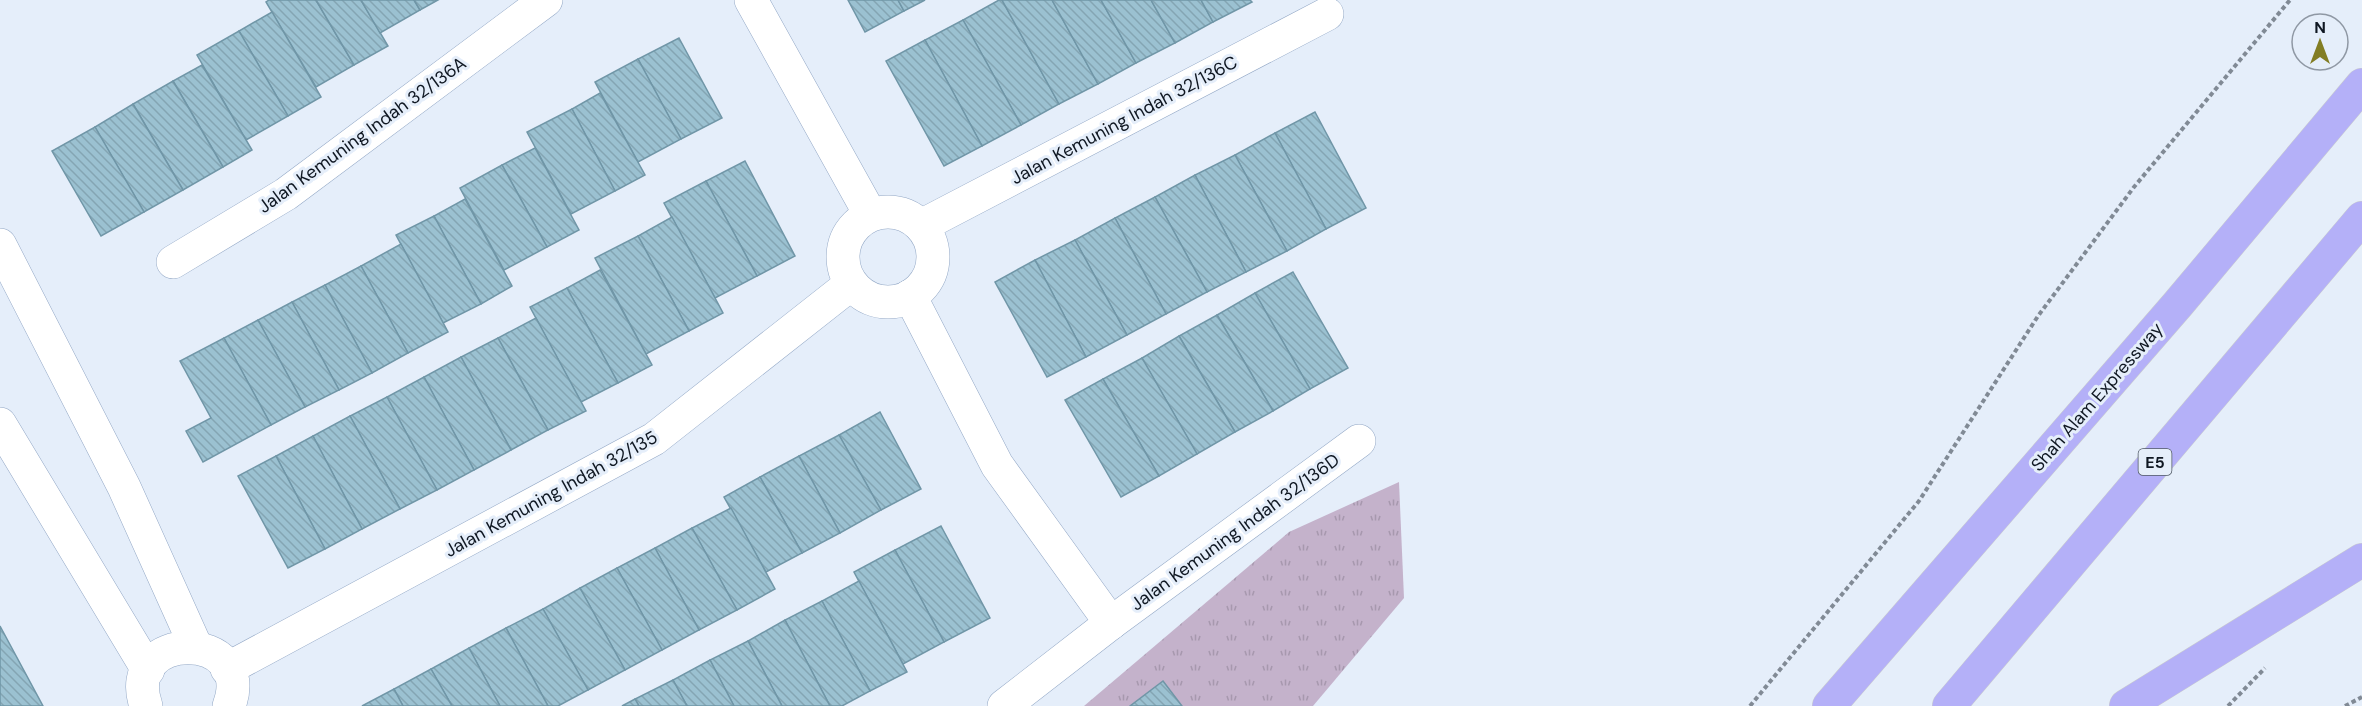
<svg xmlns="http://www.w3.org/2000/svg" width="2362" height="706" font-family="'DM Sans',sans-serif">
<defs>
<pattern id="park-tufts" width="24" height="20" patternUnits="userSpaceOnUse" patternTransform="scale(1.5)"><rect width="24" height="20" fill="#c4b2cb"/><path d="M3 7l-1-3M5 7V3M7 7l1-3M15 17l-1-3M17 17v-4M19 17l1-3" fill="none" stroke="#a798ae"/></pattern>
<pattern id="building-back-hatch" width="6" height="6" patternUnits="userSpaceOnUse" patternTransform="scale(1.5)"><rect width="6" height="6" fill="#9bc1d1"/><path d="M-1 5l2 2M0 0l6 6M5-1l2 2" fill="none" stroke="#84a5b3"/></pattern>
</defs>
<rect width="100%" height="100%" fill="#e5eefa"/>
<polygon fill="url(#park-tufts)" points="1399,482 1404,598 1313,706 1084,706 1289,532"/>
<g fill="url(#building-back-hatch)" stroke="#7096a7" stroke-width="1.5">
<polygon points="269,0 316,0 354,65 316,87 266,2"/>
<polygon points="316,0 361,0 388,46 354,65"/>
<polygon points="361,0 414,0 420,10 380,33"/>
<polygon points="414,0 438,0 420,10"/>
<polygon points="848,0 898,0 904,11 865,32"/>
<polygon points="898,0 925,0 904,11"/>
<polygon points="999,0 1002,0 1059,104 1021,125 963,20"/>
<polygon points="1002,0 1052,0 1098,84 1059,104"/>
<polygon points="1052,0 1101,0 1136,63 1098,84"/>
<polygon points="1101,0 1151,0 1175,43 1136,63"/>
<polygon points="1151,0 1201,0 1213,22 1175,43"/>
<polygon points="1201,0 1250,0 1252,2 1213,22"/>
<polygon points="272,12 321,97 288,116 239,31"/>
<polygon points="963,20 1021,125 982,146 925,40"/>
<polygon points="239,31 288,116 246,140 197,55"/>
<polygon points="679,38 722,118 681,139 638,59"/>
<polygon points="925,40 982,146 944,166 886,61"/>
<polygon points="638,59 681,139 638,162 595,82"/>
<polygon points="202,65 252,150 223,167 173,81"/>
<polygon points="173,81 223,167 183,190 133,104"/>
<polygon points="600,93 645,175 615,191 572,109"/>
<polygon points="133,104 183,190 144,212 95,127"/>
<polygon points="572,109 615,191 571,214 527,132"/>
<polygon points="1315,112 1366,208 1326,229 1275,133"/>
<polygon points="95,127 144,212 101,236 52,151"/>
<polygon points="1275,133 1326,229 1287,251 1235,155"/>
<polygon points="535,148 579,230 547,247 502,165"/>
<polygon points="1235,155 1287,251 1246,272 1195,175"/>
<polygon points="745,161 795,256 757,276 706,181"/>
<polygon points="502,165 547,247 504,270 460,188"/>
<polygon points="1195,175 1246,272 1207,292 1155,197"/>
<polygon points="706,181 757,276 715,298 664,203"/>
<polygon points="1155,197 1207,292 1166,314 1115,218"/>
<polygon points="465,199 512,286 481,304 434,216"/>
<polygon points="434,216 481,304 443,323 396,235"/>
<polygon points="672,217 723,313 689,331 638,236"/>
<polygon points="1115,218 1166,314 1127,335 1075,240"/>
<polygon points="638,236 689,331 646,354 595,258"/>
<polygon points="1075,240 1127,335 1086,357 1035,260"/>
<polygon points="401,244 448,332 408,353 361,266"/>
<polygon points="1035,260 1086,357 1047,377 995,282"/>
<polygon points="361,266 408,353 372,373 325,285"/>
<polygon points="600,270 652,365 618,383 567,288"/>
<polygon points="1293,272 1348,368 1310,389 1255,293"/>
<polygon points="325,285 372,373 339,390 292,302"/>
<polygon points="567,288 618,383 581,402 530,307"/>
<polygon points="1255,293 1310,389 1273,411 1217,315"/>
<polygon points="292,302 339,390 305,407 258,320"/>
<polygon points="1217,315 1273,411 1235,432 1179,336"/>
<polygon points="536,318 586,411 548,430 498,338"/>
<polygon points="258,320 305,407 271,425 224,338"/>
<polygon points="1179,336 1235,432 1197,454 1142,358"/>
<polygon points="224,338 271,425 203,462 186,431 211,418 180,361"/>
<polygon points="498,338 548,430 511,450 461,357"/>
<polygon points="461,357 511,450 474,470 424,377"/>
<polygon points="1142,358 1197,454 1159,476 1103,379"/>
<polygon points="424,377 474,470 437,490 387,397"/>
<polygon points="1103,379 1159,476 1121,497 1065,400"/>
<polygon points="387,397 437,490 400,509 350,416"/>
<polygon points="880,412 921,489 881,510 839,435"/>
<polygon points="350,416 400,509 362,529 313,436"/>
<polygon points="839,435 881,510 840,533 799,456"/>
<polygon points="313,436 362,529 325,549 276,456"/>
<polygon points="276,456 325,549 288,568 238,476"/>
<polygon points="799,456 840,533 802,553 760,477"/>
<polygon points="760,477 802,553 766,572 724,497"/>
<polygon points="731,508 775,589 737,610 692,528"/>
<polygon points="941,526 990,618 944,642 895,550"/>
<polygon points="692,528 737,610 699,630 655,548"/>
<polygon points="655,548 699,630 662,650 617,568"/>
<polygon points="895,550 944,642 903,664 854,572"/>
<polygon points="617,568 662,650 625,670 580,588"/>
<polygon points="859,581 907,672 870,691 822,601"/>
<polygon points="580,588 625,670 588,690 543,609"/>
<polygon points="822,601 870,691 842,706 830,706 785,620"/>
<polygon points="543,609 588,690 558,706 548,706 506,628"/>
<polygon points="785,620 830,706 782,706 748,641"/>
<polygon points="0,626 43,706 0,706"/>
<polygon points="506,628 548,706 500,706 469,648"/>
<polygon points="748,641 782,706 734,706 710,660"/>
<polygon points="469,648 500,706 452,706 431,669"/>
<polygon points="710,660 734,706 687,706 673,680"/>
<polygon points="431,669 452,706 403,706 394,689"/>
<polygon points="673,680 687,706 639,706 635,699"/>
<polygon points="1163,681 1182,706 1130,706"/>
<polygon points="394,689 403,706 362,706"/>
<polygon points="635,699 639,706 622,706"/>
</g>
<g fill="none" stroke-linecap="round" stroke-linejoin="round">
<defs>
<g id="minor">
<polyline points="751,0 870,214"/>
<circle cx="888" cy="257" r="45"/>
<polyline points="921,226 1327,14"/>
<polyline points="0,245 124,487 196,647"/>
<polyline points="173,262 286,194 546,0"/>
<polyline points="910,296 997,465 1111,623"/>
<polyline points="0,424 148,670"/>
<polyline points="227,669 654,439 851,284"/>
<path d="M146,706C119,628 258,629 229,706"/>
<polyline points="1004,706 1111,623 1359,441"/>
</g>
<g id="highway">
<polyline points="1829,706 2178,304 2362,85"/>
<polyline points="1949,706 2362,218"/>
<polyline points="2126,706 2362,560"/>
</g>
</defs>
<use href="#minor" stroke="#93a8c6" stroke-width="34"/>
<use href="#highway" stroke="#caccce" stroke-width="34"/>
<g stroke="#818a95" stroke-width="4" stroke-dasharray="4.5 3" stroke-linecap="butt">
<polyline points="1750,706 1919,501 2038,316 2134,187 2290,0"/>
<polyline points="2228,706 2265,668"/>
<polyline points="2345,706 2362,697"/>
</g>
<use href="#minor" stroke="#fff" stroke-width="33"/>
<use href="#highway" stroke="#b4b0f8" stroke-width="33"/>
</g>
<g text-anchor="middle" stroke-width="6" stroke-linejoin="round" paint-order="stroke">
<rect fill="#e5eefa" stroke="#4f5863" stroke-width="1.5" x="2138.5" y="449" width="33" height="26" rx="4.5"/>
<g font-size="16" font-weight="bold" fill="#0f1722">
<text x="2155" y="468">E5</text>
</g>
<g font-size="18" fill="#0f1722" stroke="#e5eefa">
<text transform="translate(1124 120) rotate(-28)" y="6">Jalan Kemuning Indah 32/136C</text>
<text transform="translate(362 135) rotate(-36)" y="6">Jalan Kemuning Indah 32/136A</text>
<text transform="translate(2097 397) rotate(-49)" y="6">Shah Alam Expressway</text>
<text transform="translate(551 494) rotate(-29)" y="6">Jalan Kemuning Indah 32/135</text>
<text transform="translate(1235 532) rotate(-36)" y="6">Jalan Kemuning Indah 32/136D</text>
</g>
</g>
<g transform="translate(2320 42)"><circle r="28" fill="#e5eefa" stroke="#8f98a4" stroke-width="1.5"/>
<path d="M0-4.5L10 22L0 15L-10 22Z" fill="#827d24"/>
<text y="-9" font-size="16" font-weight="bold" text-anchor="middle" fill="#0f1722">N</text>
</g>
</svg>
